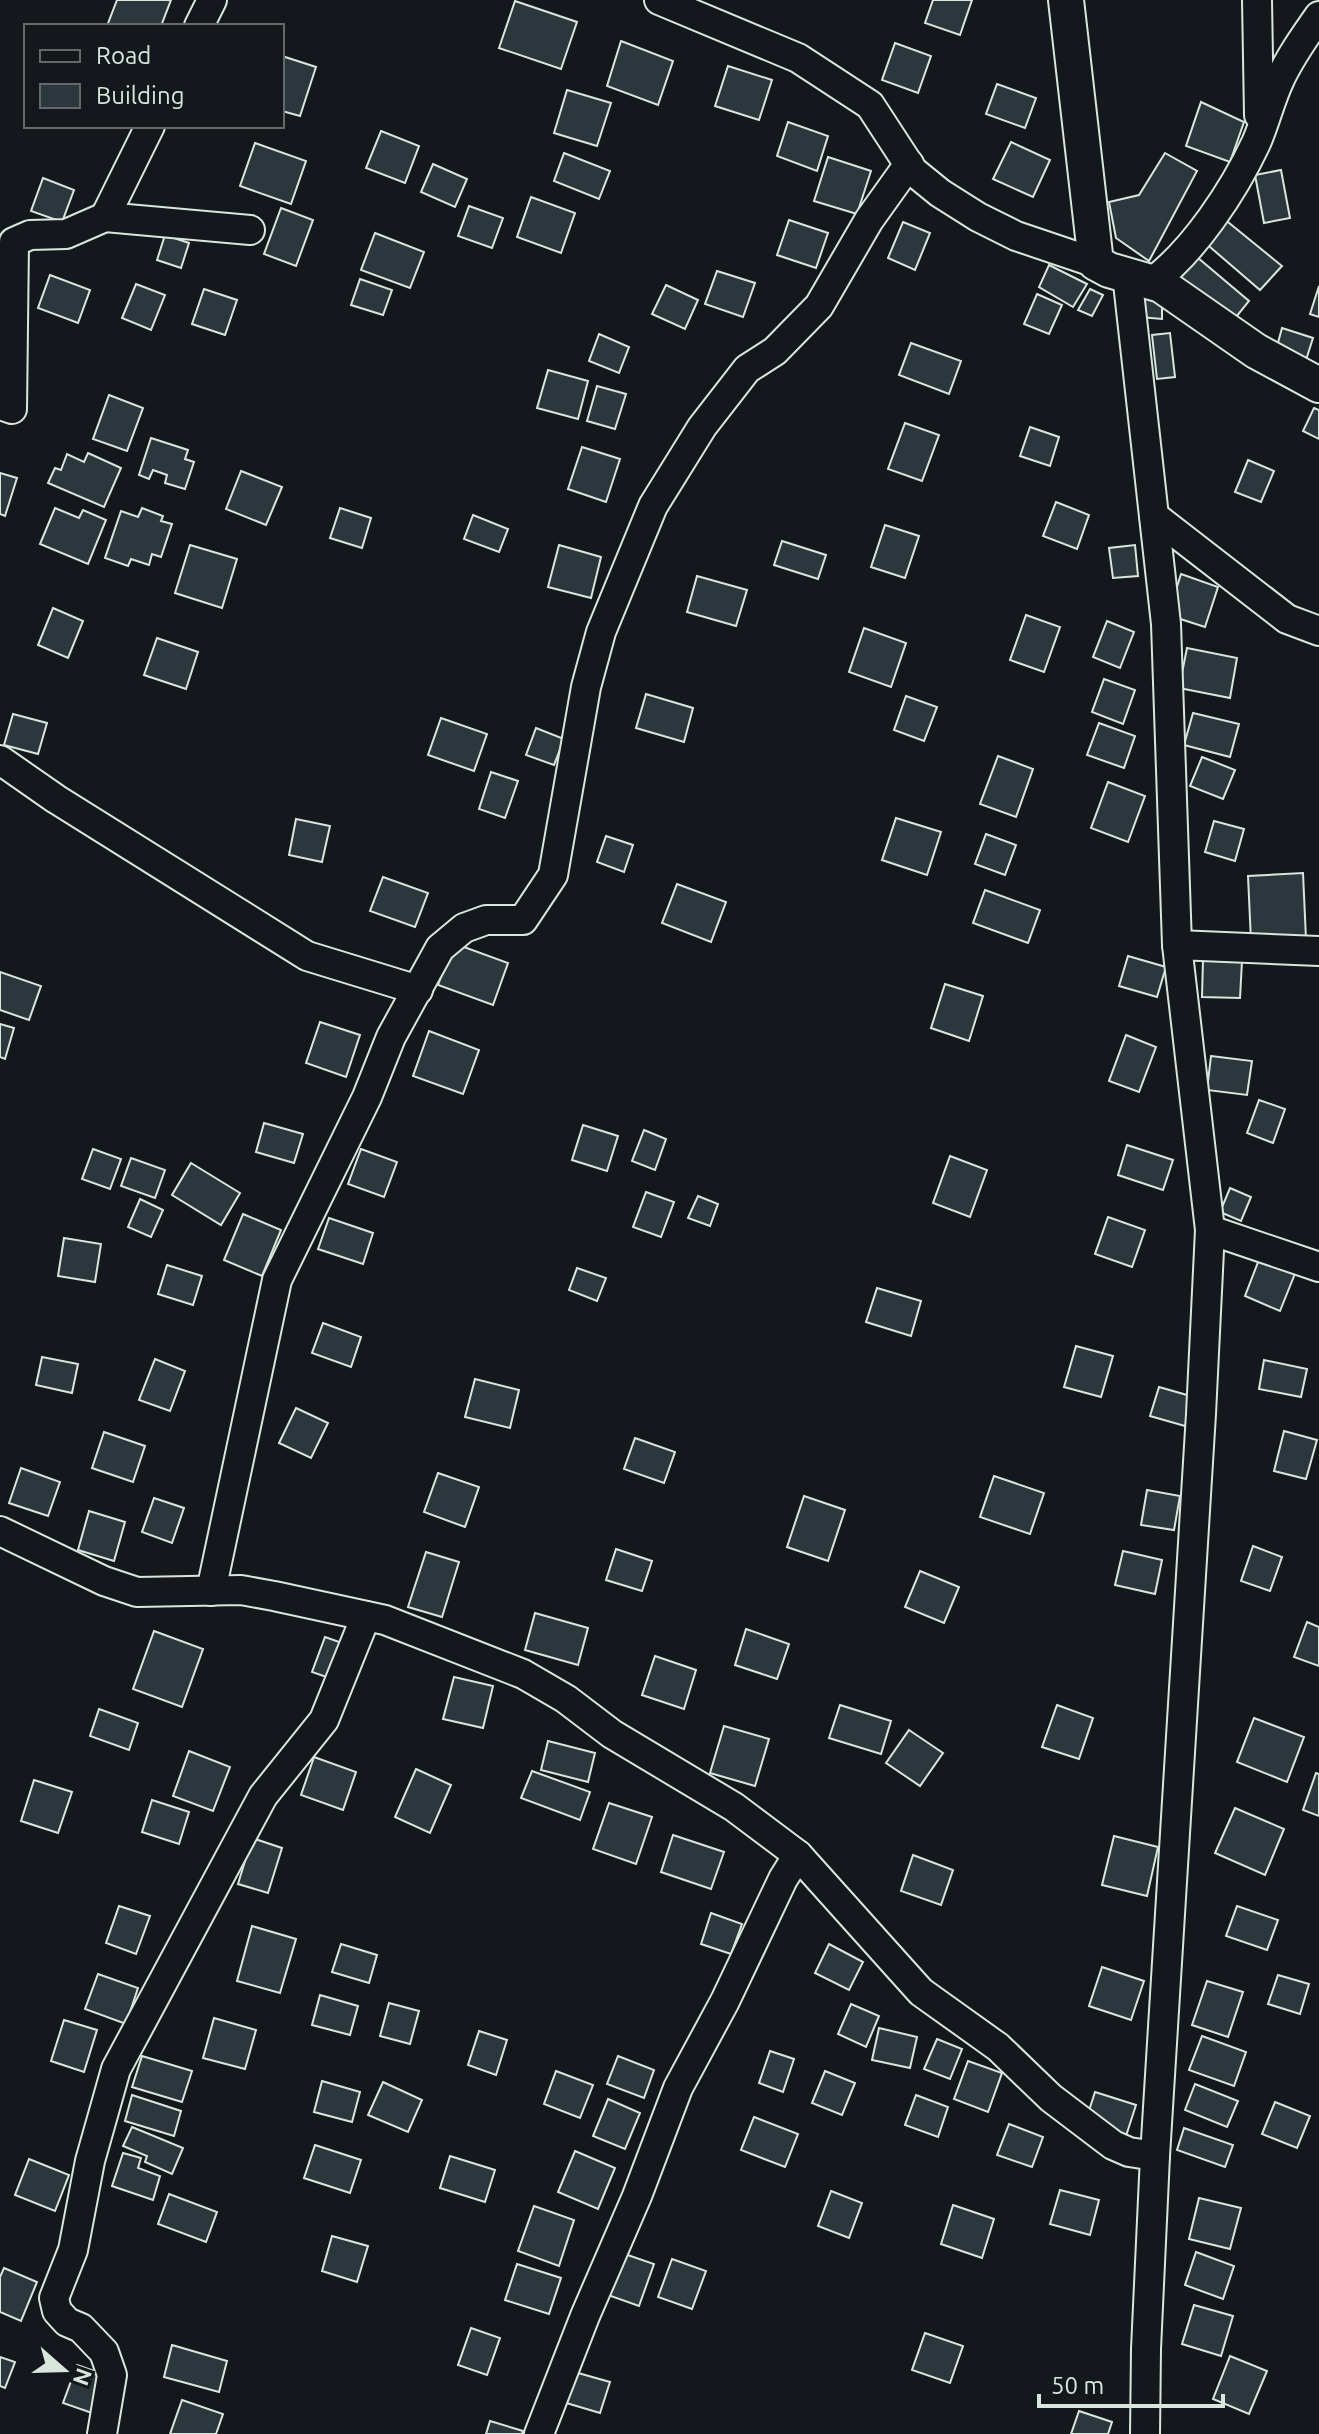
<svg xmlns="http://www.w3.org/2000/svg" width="1319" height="2434" font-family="Ubuntu,sans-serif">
<rect width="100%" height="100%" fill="#14181c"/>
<g fill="#2c363c" stroke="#d8e6dc" stroke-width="2">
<polygon points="117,0 171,0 161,26 107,26"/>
<polygon points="933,0 972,0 960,35 925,23"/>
<polygon points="515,1 577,22 561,69 499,48"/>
<polygon points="621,41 673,61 658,105 607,86"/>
<polygon points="895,43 931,56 918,93 882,80"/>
<polygon points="282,56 316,67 300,116 282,111"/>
<polygon points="728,66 772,80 759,120 715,106"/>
<polygon points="997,84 1036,98 1025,128 986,114"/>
<polygon points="567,90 611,103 597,146 554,133"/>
<polygon points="1201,102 1244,122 1230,162 1186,146"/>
<polygon points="788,122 828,136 817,171 777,156"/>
<polygon points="381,131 419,146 405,183 366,168"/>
<polygon points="1011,142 1050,160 1033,197 993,179"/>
<polygon points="255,143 306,161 291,204 240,186"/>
<polygon points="564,153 610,171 599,199 554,181"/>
<polygon points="1165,153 1197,171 1149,261 1116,238 1109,202 1139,195"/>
<polygon points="828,157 871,171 857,214 814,201"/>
<polygon points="433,164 467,179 455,207 421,192"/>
<polygon points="1281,170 1290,218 1264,223 1255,175"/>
<polygon points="43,178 74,190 62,222 31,211"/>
<polygon points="531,197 575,213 561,253 517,237"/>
<polygon points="469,206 503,218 492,248 458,236"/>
<polygon points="281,208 313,220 296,266 264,254"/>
<polygon points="1223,218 1282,266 1260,290 1203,241"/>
<polygon points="789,220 828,233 816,268 777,255"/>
<polygon points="903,222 930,233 915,270 888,258"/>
<polygon points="375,233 424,252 410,288 361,270"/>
<polygon points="165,235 189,243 181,268 157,260"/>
<polygon points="1191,252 1249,301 1232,322 1173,272"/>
<polygon points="1049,265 1087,284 1073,307 1039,287"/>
<polygon points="717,271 755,283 743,317 705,304"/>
<polygon points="50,275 90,290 78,323 38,308"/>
<polygon points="360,279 392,290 383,315 351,305"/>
<polygon points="136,284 165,295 151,330 122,318"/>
<polygon points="666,285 698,300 685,329 652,314"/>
<polygon points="1319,286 1319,317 1310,314"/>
<polygon points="204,289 237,300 225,335 192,324"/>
<polygon points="1090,289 1103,295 1092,316 1078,310"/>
<polygon points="1037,294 1062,305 1049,334 1024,324"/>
<polygon points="1139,294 1162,295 1162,319 1140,317"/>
<polygon points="1282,328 1313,338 1306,360 1276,350"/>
<polygon points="1170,333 1175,377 1157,379 1152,335"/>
<polygon points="599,334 629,347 619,373 589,361"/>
<polygon points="911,343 961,361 949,394 899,375"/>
<polygon points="548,370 588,381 578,419 537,408"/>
<polygon points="597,386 626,394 615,429 587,421"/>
<polygon points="109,395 143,408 127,451 93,439"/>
<polygon points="1314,408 1319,410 1319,439 1303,431"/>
<polygon points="905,423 939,435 922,481 888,469"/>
<polygon points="1030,427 1059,437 1050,466 1020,456"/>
<polygon points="151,438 188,450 185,459 194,462 185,489 165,483 167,475 153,470 149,479 139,475"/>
<polygon points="582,447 620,459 606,502 568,489"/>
<polygon points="88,453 121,468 104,507 48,483 55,468 61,470 67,454 84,462"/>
<polygon points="1248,460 1274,471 1261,502 1235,492"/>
<polygon points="241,471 282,487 266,525 226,509"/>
<polygon points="0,473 17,478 5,516 0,514"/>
<polygon points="1056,502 1089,515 1077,549 1043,536"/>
<polygon points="55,508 79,518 83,510 106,520 88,564 40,544"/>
<polygon points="142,508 163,516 161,521 172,524 161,557 152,554 149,565 131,559 128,566 105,558 121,511 138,517"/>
<polygon points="340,508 371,518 362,548 330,538"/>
<polygon points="473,515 508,529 499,552 464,539"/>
<polygon points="885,525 919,536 905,578 871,567"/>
<polygon points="782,541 826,555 818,579 774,565"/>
<polygon points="190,545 237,559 222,608 175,593"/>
<polygon points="559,545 601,557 591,598 548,587"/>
<polygon points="1135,545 1138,576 1113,578 1109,548"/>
<polygon points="1181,574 1218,587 1205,627 1168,615"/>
<polygon points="697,576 747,590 736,626 687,612"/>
<polygon points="53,608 83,621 68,658 38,645"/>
<polygon points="1026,615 1060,627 1044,672 1010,660"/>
<polygon points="1107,621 1134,632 1120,668 1093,657"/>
<polygon points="864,628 906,643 891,687 849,672"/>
<polygon points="157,638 198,652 186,689 144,675"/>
<polygon points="1187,648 1237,658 1230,698 1179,688"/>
<polygon points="1104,679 1135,690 1123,724 1092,712"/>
<polygon points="646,694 693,708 684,742 636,728"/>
<polygon points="906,696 937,707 924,741 894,730"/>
<polygon points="1193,713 1239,724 1230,757 1184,745"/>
<polygon points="13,714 47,723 38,754 4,745"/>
<polygon points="441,718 487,734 474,771 428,755"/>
<polygon points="1099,723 1135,736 1124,768 1087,755"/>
<polygon points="536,728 564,739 554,765 526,755"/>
<polygon points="998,756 1033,769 1016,817 980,804"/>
<polygon points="1202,757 1235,770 1223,799 1190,786"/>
<polygon points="491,772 518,781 505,818 479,809"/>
<polygon points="1108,782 1145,796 1128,842 1091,828"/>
<polygon points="896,818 941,832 927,875 882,860"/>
<polygon points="296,819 330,826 322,862 289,855"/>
<polygon points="1214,821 1244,829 1235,861 1205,852"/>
<polygon points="986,834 1016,845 1005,875 975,864"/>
<polygon points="606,836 633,845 624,872 597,862"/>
<polygon points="1303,873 1306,939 1251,941 1248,876"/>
<polygon points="383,877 428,893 415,927 370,911"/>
<polygon points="677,884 726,902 711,942 662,923"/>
<polygon points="985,890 1040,910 1028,943 973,923"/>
<polygon points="453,943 508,963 493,1005 438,985"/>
<polygon points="1128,956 1166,967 1157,997 1119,986"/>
<polygon points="1203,960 1242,961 1240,998 1202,997"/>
<polygon points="0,972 41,986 29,1020 0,1010"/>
<polygon points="945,984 983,996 969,1041 931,1028"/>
<polygon points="320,1022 360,1035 346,1077 306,1063"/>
<polygon points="0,1024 14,1028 5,1059 0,1057"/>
<polygon points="429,1031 479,1050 463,1094 413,1076"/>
<polygon points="1126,1035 1156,1047 1139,1092 1109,1081"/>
<polygon points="1211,1056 1252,1061 1247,1095 1207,1090"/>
<polygon points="1259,1100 1285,1109 1273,1143 1247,1133"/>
<polygon points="264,1123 303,1134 294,1163 256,1152"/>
<polygon points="583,1125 618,1136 607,1171 572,1160"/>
<polygon points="644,1130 666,1139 655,1170 632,1161"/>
<polygon points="1127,1145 1173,1160 1163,1190 1118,1175"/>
<polygon points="93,1149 121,1159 110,1189 82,1179"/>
<polygon points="361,1149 397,1162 384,1197 348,1184"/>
<polygon points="950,1156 987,1170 970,1217 933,1203"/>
<polygon points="131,1158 165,1170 155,1198 121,1186"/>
<polygon points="191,1163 240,1193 221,1225 172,1195"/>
<polygon points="1230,1188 1251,1197 1241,1221 1220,1212"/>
<polygon points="646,1192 674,1202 661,1237 633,1227"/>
<polygon points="698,1196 718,1204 710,1226 688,1218"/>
<polygon points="140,1199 163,1210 151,1237 128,1227"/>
<polygon points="243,1214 281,1230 262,1276 224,1260"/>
<polygon points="1108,1217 1145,1230 1132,1267 1095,1254"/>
<polygon points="329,1218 373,1233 363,1264 318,1249"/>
<polygon points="64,1238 101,1244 95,1282 58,1276"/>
<polygon points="1260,1257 1296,1271 1280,1311 1245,1296"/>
<polygon points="167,1265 202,1276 193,1305 158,1294"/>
<polygon points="577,1268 606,1278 597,1301 569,1290"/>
<polygon points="877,1288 921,1301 911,1336 866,1322"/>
<polygon points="323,1323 361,1337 351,1367 312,1353"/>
<polygon points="1076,1346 1113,1356 1101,1397 1064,1387"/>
<polygon points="42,1357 78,1364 72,1393 36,1385"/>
<polygon points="155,1359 185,1371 170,1411 139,1400"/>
<polygon points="1264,1360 1307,1369 1301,1397 1259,1389"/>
<polygon points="475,1379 519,1390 510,1428 465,1417"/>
<polygon points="1159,1387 1194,1397 1185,1426 1150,1416"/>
<polygon points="296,1408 328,1423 311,1458 279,1443"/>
<polygon points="1284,1431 1317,1440 1306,1479 1274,1471"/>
<polygon points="104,1432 145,1446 133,1482 92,1468"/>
<polygon points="635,1438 675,1452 664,1483 624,1469"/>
<polygon points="21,1468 60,1482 48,1516 9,1503"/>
<polygon points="438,1473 479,1487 465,1527 424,1512"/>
<polygon points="994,1476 1044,1493 1030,1534 980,1517"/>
<polygon points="1147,1490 1180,1496 1174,1530 1141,1525"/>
<polygon points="804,1496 845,1510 828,1561 787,1547"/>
<polygon points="154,1498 184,1508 172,1543 142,1532"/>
<polygon points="89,1511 125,1522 114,1561 78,1550"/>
<polygon points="1253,1546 1282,1557 1270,1591 1241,1581"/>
<polygon points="616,1549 652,1561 642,1591 606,1580"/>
<polygon points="1123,1551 1162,1560 1155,1594 1115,1585"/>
<polygon points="426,1552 459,1562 442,1617 408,1607"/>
<polygon points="920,1571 959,1587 944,1623 905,1607"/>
<polygon points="535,1613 588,1628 578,1665 525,1650"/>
<polygon points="1307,1622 1319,1627 1319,1666 1294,1657"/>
<polygon points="746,1629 789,1644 777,1679 735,1665"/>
<polygon points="154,1631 203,1649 182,1707 133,1689"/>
<polygon points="325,1637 345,1644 332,1679 312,1672"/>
<polygon points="655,1656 696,1670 684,1709 642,1695"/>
<polygon points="454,1677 493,1686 483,1728 443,1719"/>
<polygon points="840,1705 891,1721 881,1754 829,1738"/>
<polygon points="1057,1705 1093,1718 1079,1759 1042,1747"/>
<polygon points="99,1709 138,1723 129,1750 90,1736"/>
<polygon points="1254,1718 1304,1737 1287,1782 1237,1762"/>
<polygon points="724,1726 769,1739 755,1786 710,1773"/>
<polygon points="909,1730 943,1753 920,1786 886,1763"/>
<polygon points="548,1741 595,1753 588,1782 541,1770"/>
<polygon points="189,1751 230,1767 213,1811 173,1796"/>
<polygon points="314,1757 356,1772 343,1810 301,1795"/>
<polygon points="416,1769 451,1785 430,1833 395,1817"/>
<polygon points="532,1771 590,1792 580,1820 521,1798"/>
<polygon points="1316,1773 1319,1774 1319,1816 1303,1810"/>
<polygon points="34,1780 72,1792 58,1833 21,1821"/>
<polygon points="152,1800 189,1812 179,1844 142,1832"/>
<polygon points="609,1803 652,1817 636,1864 593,1849"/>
<polygon points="1235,1808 1284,1829 1265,1875 1215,1853"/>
<polygon points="673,1835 724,1852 711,1889 661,1872"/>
<polygon points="1114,1836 1158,1847 1147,1896 1102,1885"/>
<polygon points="252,1838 282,1848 268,1893 238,1884"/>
<polygon points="913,1855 953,1870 941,1905 901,1891"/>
<polygon points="119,1906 150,1916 136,1954 106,1943"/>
<polygon points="1237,1906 1278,1920 1267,1950 1226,1936"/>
<polygon points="711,1913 742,1924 731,1954 701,1944"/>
<polygon points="252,1926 296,1939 280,1993 237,1981"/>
<polygon points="341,1944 377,1955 369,1983 332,1972"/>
<polygon points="829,1944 863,1962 849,1990 815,1973"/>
<polygon points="1102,1967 1144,1981 1131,2020 1089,2006"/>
<polygon points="98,1974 138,1988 126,2024 85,2009"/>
<polygon points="1278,1975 1309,1984 1300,2014 1268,2004"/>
<polygon points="1207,1981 1243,1992 1228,2037 1192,2025"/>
<polygon points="320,1995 358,2006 350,2035 312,2025"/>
<polygon points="389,2003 419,2011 410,2044 380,2036"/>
<polygon points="851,2004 879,2016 866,2047 838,2034"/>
<polygon points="214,2018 256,2030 245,2069 203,2058"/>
<polygon points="64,2020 97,2030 84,2072 51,2061"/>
<polygon points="879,2028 917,2037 910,2068 872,2060"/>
<polygon points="479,2031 507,2040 496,2075 468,2065"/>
<polygon points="1202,2036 1246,2052 1234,2086 1189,2070"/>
<polygon points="937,2039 962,2049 950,2079 924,2069"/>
<polygon points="770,2051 794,2059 783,2092 759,2083"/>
<polygon points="142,2056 192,2071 182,2102 132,2087"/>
<polygon points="618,2056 654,2070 644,2098 607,2084"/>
<polygon points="968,2061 1002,2073 988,2112 954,2099"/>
<polygon points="556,2071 593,2085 580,2118 544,2104"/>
<polygon points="825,2071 855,2083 842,2115 812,2103"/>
<polygon points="322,2081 360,2092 352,2122 314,2112"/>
<polygon points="383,2082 422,2100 408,2132 368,2115"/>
<polygon points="1195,2084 1238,2101 1227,2127 1185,2110"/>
<polygon points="1095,2092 1136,2105 1126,2136 1085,2123"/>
<polygon points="132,2095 181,2111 174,2136 125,2121"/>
<polygon points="916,2095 948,2107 938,2137 905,2125"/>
<polygon points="608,2099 640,2113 625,2149 593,2136"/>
<polygon points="1275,2102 1310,2116 1297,2148 1262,2134"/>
<polygon points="754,2117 798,2134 785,2167 741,2150"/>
<polygon points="1009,2124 1043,2137 1032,2167 997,2155"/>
<polygon points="132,2127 183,2148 172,2174 145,2162 147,2156 123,2146"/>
<polygon points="1184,2128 1233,2145 1225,2167 1177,2150"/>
<polygon points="315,2145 361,2160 350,2193 304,2178"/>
<polygon points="575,2151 615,2168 598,2209 558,2192"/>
<polygon points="123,2153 141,2158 138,2168 160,2176 153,2200 112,2186"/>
<polygon points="450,2156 495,2170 485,2202 440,2188"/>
<polygon points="29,2159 69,2175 55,2211 15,2195"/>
<polygon points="1060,2190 1099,2200 1090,2235 1050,2224"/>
<polygon points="831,2191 862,2203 849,2238 818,2226"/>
<polygon points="169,2194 217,2212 206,2242 158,2224"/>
<polygon points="1199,2198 1241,2208 1230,2249 1189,2239"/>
<polygon points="953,2205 994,2219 982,2258 941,2244"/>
<polygon points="534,2206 574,2220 559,2266 518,2251"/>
<polygon points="332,2236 368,2246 357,2282 322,2271"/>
<polygon points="619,2252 654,2264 639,2306 605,2294"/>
<polygon points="1196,2252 1234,2266 1223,2299 1185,2285"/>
<polygon points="672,2259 706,2271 692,2309 658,2297"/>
<polygon points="517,2264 561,2278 549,2314 505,2300"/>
<polygon points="4,2268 37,2282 21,2321 0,2312 0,2277"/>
<polygon points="1194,2305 1233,2316 1221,2356 1182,2344"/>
<polygon points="471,2328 500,2338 487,2375 458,2365"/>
<polygon points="925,2333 963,2346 950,2383 912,2370"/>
<polygon points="172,2345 227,2361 219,2392 164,2377"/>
<polygon points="1230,2356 1267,2371 1249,2414 1213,2399"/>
<polygon points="0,2357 15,2362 5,2388 0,2386"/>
<polygon points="77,2365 106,2375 92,2413 63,2403"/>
<polygon points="571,2371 610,2382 600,2413 563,2402"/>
<polygon points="182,2400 223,2414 216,2434 170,2434"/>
<polygon points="1079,2411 1112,2422 1108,2434 1071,2434"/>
<polygon points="490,2421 523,2431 522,2434 486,2434"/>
</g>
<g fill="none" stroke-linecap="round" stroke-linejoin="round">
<defs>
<g id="minor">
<polyline points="659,0 798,58 870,105 913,171 940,193 978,217 1016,236 1096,263"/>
<polyline points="1257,0 1259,115"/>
<polyline points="199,26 212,0"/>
<polyline points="150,126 105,217 250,230"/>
<polyline points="1127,274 1166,624 1177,945 1210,1230 1201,1414 1155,2156 1146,2349 1145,2434"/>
<path d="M1152,282C1194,251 1234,190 1256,143C1265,123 1270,100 1280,79C1290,57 1305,36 1319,16"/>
<polyline points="0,405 12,409 14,242 30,235 66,234 105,217"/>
<polyline points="1154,516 1287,619 1319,631"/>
<polyline points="0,760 56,799 307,956 418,990"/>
<polyline points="1177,945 1319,951"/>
<polyline points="1210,1230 1319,1267"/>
<polyline points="0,1531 104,1581 137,1592 241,1590 274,1596 385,1620 523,1674 566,1699 612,1734 734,1807 798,1855 921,1992 998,2047 1051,2098 1113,2145 1129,2152 1155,2156"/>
<polyline points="211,1591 277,1280 367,1097 391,1037 440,948 464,928 486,920 523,920 553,875 586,687 601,632 653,506 702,427 747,369 775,351 819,306 869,220 909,164"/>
<polyline points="102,2434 112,2375 104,2352 81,2328 67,2322 57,2311 54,2298 73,2250 90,2161 116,2069 263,1796 324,1720 366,1616"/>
<polyline points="539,2434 585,2316 637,2196 678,2088 725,2001 783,1879 798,1855"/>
</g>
<polyline id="major" points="1066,0 1096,263 1109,270 1161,285 1256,351 1319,385"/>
</defs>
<use href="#minor" stroke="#d8e6dc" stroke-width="32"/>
<use href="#major" stroke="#d8e6dc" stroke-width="38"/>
<use href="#minor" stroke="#14181c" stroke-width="28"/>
<use href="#major" stroke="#14181c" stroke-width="34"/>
</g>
<rect x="24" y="24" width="260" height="104" fill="#14181c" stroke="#626a69" stroke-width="2"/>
<rect x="40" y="50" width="40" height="12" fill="#14181c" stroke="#626a69" stroke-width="2"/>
<text x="96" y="64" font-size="24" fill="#d8e6dc">Road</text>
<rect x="40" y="84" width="40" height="24" fill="#2c363c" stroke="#626a69" stroke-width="2"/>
<text x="96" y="104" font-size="24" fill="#d8e6dc">Building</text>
<g transform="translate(64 2370) rotate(110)" stroke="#14181c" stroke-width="6" paint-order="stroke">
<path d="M0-6L14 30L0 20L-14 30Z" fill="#d8e6dc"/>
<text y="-12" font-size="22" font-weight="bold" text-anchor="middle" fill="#d8e6dc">N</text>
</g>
<path d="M1039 2394v12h184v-12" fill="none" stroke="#d8e6dc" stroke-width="4"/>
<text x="1051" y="2394" font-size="24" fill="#d8e6dc" stroke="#14181c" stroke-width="6" paint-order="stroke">50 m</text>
</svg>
